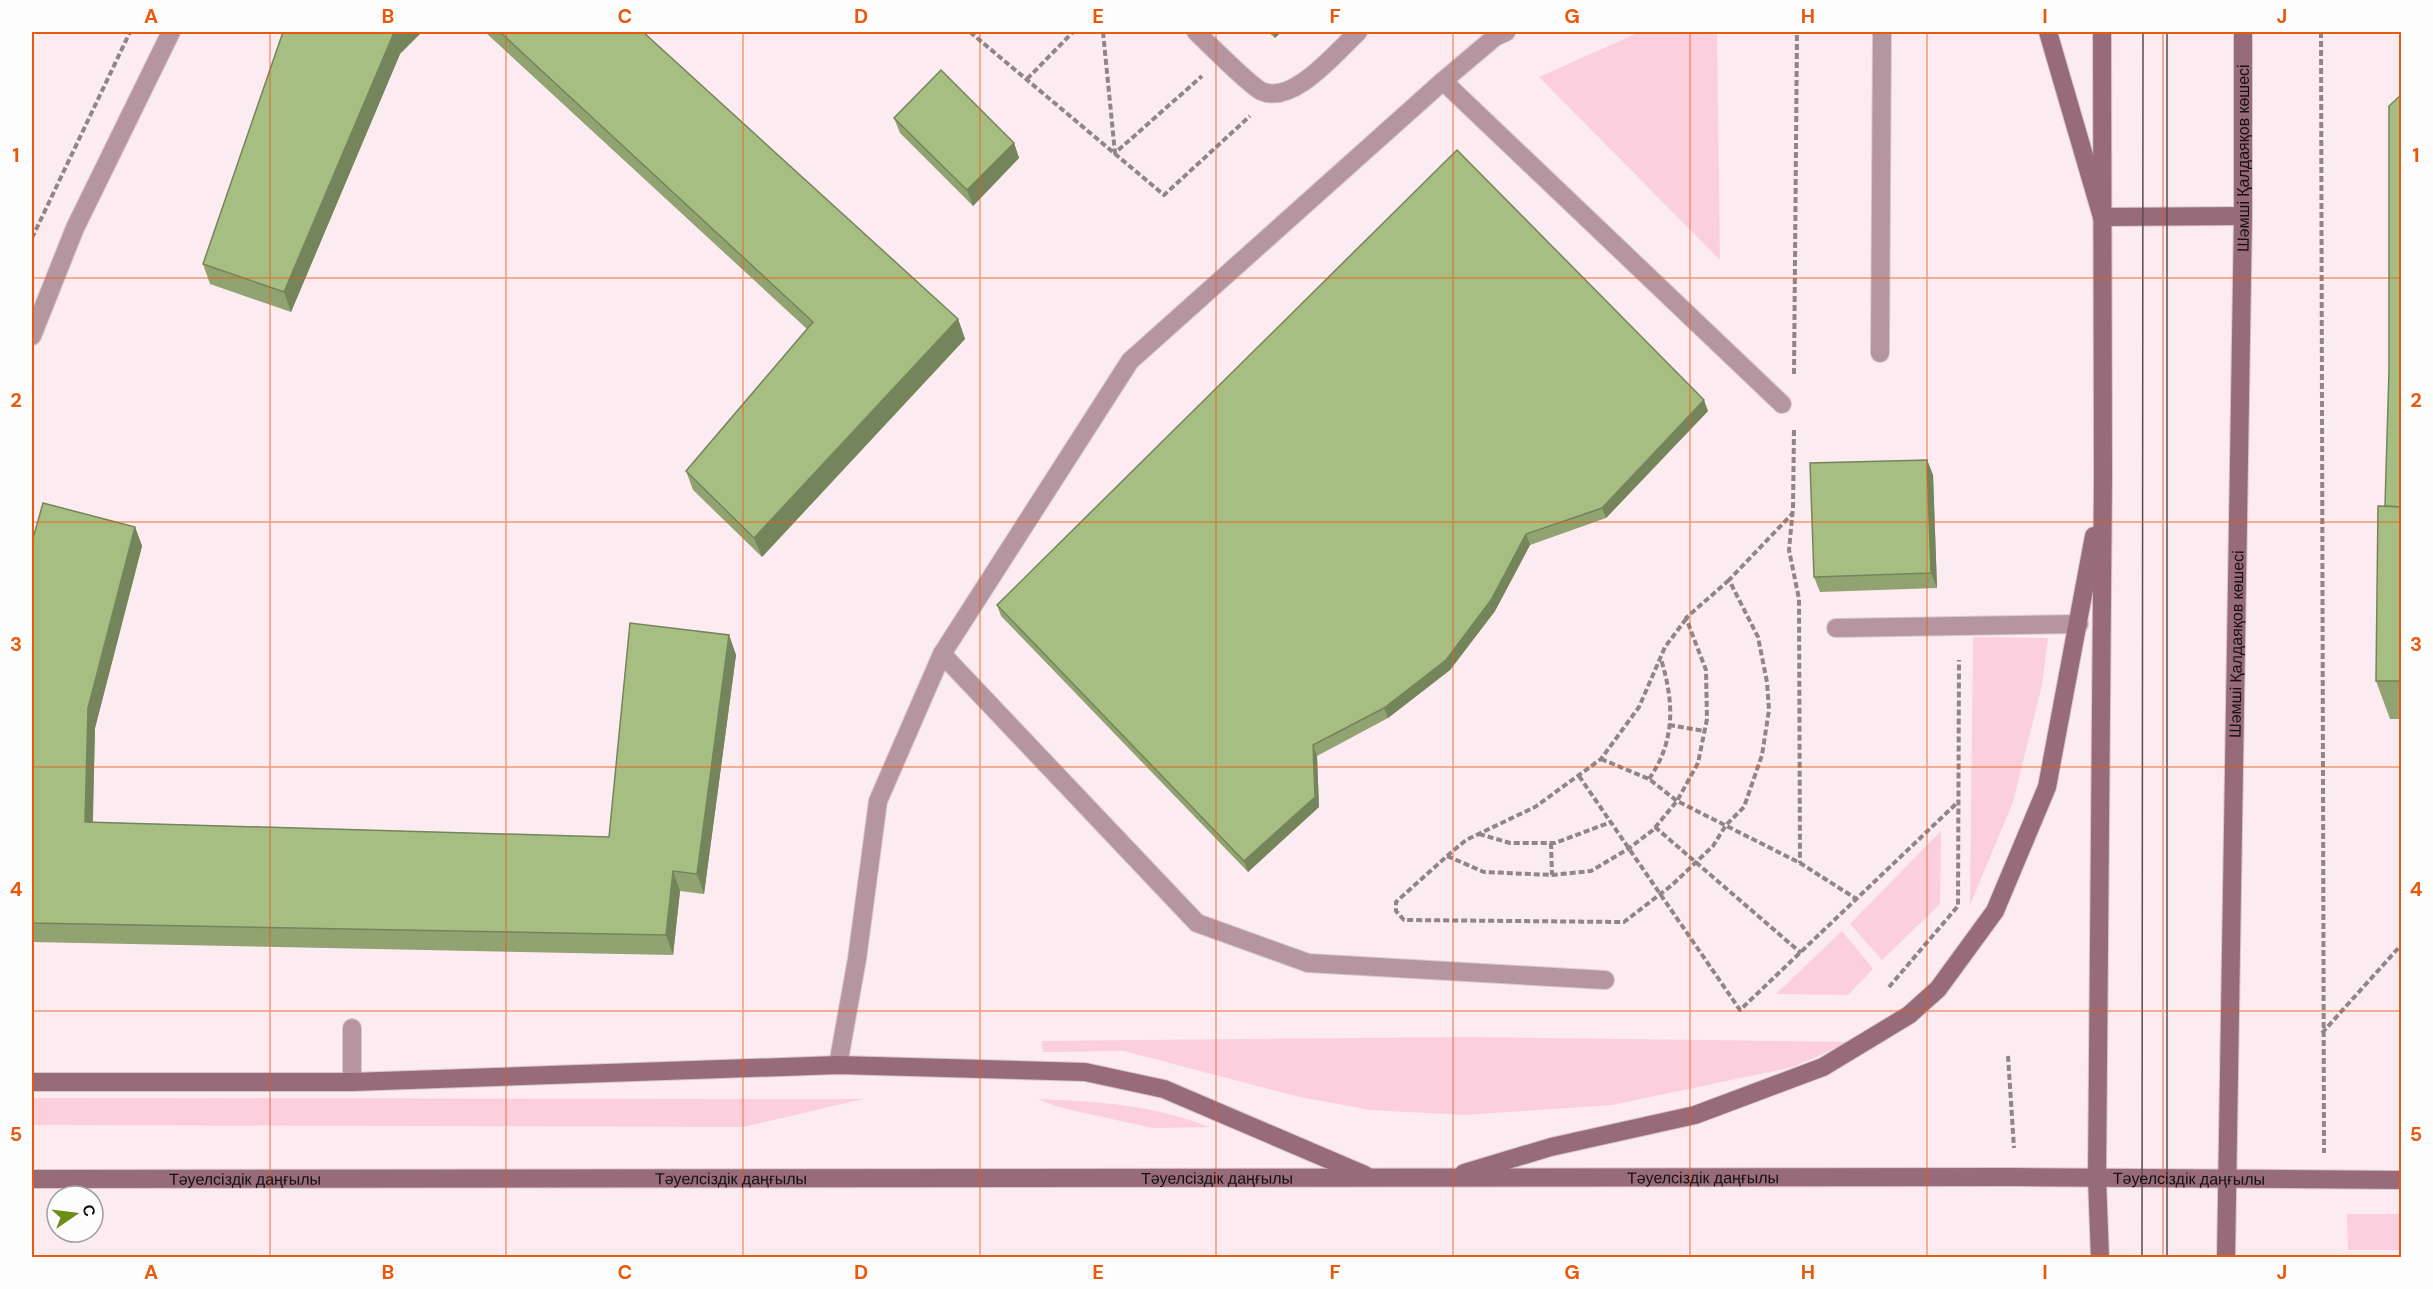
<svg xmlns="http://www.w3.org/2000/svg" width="2433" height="1289" font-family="'DM Sans',sans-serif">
<rect width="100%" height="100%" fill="#fcebf0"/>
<g fill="#fbcfdd">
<polygon points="1640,32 1717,32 1720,260 1539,77"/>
<polygon points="1973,637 2048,638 2042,685 2013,802 1970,905"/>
<polygon points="1941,831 1940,904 1882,960 1850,924"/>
<polygon points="1842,931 1873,969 1848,995 1776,994"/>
<polygon points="1469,1037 1850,1042 1793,1067 1612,1105 1465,1115 1370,1110 1300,1097 1124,1051 1043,1052 1042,1041"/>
<polygon points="32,1098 863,1099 744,1127 32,1125"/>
<path d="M1038,1099C1096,1101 1154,1105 1209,1127L1152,1128L1058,1107Z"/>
<polygon points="2347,1214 2401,1214 2401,1250 2348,1250"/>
</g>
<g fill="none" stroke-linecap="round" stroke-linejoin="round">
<defs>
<g id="lane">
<polyline points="1443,81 1782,404"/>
<polyline points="1880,353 1882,32"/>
<polyline points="1836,628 2079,624"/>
<polyline points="942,654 1197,923 1308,963 1605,980"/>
<polyline points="838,1065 857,959 878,801 942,654 1130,361 1443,81 1495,37 1506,32"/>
</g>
<g id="street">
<path d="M1196,32C1209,44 1248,84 1261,91C1293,106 1337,51 1358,32"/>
<polyline points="32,336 75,228 171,32"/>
<polyline points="352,1082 352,1028"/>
</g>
<g id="secondary">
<polyline points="2048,32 2102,217 2243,216"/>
<polyline points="32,1082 352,1082 838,1065 1085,1072 1164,1089 1365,1175"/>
<polyline points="1464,1173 1551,1147 1695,1115 1823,1067 1909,1015 1938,989 1995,911 2047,787 2094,536"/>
<path id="s1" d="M32,1179L2015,1177L2402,1180"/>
<polyline points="2100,1258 2097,1178 2103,478 2102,32"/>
<path id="s2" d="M2226,1258L2243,216V32"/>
</g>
</defs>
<use href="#lane" stroke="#d7c8cc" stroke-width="20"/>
<use href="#street" stroke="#d7c8cc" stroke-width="20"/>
<use href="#secondary" stroke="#d7c8cc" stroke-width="20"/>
<g stroke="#918589" stroke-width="4" stroke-dasharray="6 3" stroke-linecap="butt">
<polyline points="970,32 1164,195 1250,116"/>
<polyline points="1103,32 1115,153 1202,76"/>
<polyline points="2321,32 2324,1153"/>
<polyline points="1027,79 1073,32"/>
<polyline points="32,238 130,32"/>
<polyline points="1794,374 1797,32"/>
<polyline points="1794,430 1793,508 1789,550 1799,599 1800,863"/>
<polyline points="1729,580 1686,618 1706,670 1707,719 1698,763 1677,801 1653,830 1628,849 1591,871 1552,875 1484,872 1447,856 1396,902 1396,911 1404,920 1624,922 1672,885 1713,846 1726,825 1744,807 1762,755 1769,710 1767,682 1758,637 1729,580 1792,514"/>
<polyline points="1669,725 1705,731"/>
<polyline points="1601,759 1649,779 1677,801 1800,863 1855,898"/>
<polyline points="1579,776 1740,1010 1959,801"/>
<path d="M1649,779C1676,740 1674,702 1661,659"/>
<polyline points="1655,827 1801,953"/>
<polyline points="1479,834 1510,843 1555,843 1611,822"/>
<polyline points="1551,843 1552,875"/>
<polyline points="1447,856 1466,840 1535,807 1601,759 1639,707 1665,647 1686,619"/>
<polyline points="1889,987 1958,906 1959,660"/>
<polyline points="2322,1033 2402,944"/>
<polyline points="2008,1056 2014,1148"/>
</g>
<use href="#lane" stroke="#b596a0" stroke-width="18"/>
<use href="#street" stroke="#b596a0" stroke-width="18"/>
<use href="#secondary" stroke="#976b7a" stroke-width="18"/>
<g stroke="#564d50" stroke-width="1.5">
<polyline points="2142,1258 2143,32"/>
<polyline points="2167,1258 2167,32"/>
</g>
</g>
<g fill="#90a370">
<polygon points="485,32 643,32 958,319 965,339 762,557 693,490 686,471 807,329"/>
<polygon points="1268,32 1281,32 1275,38"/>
<polygon points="400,54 291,312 210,284 203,264"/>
<polygon points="2402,94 2402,719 2390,719 2376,681 2385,506"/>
<polygon points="894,118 1014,143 1019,158 973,206 900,133"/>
<polygon points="1708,411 1606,518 1530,545 1495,611 1450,670 1388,718 1317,756 1319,807 1248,872 1001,616 997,605"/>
<polygon points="1927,460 1933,475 1937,588 1820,592 1814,577"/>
<polygon points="135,527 142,546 95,728 93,822 609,837 729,635 736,655 704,894 680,891 673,955 32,942 32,542"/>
</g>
<g fill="#75855b">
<polygon points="396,32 422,32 400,54 291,312 284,292 393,35"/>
<polygon points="1273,32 1281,32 1275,38"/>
<polygon points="1014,143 1019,158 973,206 967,190"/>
<polygon points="958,319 965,339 762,557 754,538"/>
<polygon points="1704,400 1708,411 1606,518 1602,508"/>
<polygon points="1927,460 1933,475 1937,588 1931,573"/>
<polygon points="135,527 142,546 95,728 92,842 85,822 88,708"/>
<polygon points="1526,534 1530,545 1495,611 1450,670 1388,718 1384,708"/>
<polygon points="729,635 736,655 704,894 697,874"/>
<polygon points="1313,745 1317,756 1319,807 1248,872 1244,861"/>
<polygon points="673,871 680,891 673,955 666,935"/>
</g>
<g fill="#a7be82" stroke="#75855b" stroke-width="1.5">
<polygon points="283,32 396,32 393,35 284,292 203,264"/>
<polygon points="500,32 643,32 958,319 754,538 686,471 813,322"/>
<polygon points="941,70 1014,143 967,190 894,118"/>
<polygon points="2402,94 2402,507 2385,506 2389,370 2389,106"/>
<polygon points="1457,150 1704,400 1602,508 1526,534 1491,600 1446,660 1384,708 1313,745 1315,797 1244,861 997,605"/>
<polygon points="1927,460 1931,573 1814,577 1810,463"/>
<polygon points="43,503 135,527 88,708 85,822 609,837 630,623 729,635 697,874 673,871 666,935 32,923 32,542"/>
<polygon points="2378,506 2402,507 2402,681 2376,681"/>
</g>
<path fill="none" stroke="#e8590c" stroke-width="1.5" stroke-opacity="0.55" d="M270,32V1258M506,32V1258M743,32V1258M980,32V1258M1216,32V1258M1453,32V1258M1690,32V1258M1927,32V1258M2163,32V1258M32,278H2402M32,522H2402M32,767H2402M32,1011H2402"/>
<g text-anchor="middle" stroke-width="5" stroke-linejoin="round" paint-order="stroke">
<g font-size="16" fill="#161012" stroke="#fdfdfd">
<text dy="6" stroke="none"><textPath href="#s2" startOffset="1100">Шәмші Қалдаяқов көшесі</textPath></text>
<text dy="6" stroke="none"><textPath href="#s2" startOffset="614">Шәмші Қалдаяқов көшесі</textPath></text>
<text dy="6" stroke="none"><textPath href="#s1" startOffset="1185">Тәуелсіздік даңғылы</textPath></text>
<text dy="6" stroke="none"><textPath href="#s1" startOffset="1671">Тәуелсіздік даңғылы</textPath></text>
<text dy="6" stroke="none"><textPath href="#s1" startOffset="213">Тәуелсіздік даңғылы</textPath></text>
<text dy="6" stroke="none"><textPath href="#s1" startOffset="699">Тәуелсіздік даңғылы</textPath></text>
<text dy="6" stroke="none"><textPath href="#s1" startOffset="2157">Тәуелсіздік даңғылы</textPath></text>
</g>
</g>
<rect width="2433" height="1289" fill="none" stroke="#fdfdfd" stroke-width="66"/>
<g transform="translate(75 1214) rotate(76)"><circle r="28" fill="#fdfdfd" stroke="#a19e9f" stroke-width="1.5"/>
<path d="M0-4.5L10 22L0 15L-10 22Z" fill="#6c8e14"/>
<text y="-9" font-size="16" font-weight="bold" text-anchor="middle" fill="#161012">С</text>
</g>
<rect x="33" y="33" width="2367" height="1223" fill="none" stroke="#e8590c" stroke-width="2"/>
<g font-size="20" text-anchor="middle" font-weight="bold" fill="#e8590c">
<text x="151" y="23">A</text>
<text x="388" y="23">B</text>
<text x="625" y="23">C</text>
<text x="861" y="23">D</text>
<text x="1098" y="23">E</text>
<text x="1335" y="23">F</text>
<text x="1572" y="23">G</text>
<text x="1808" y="23">H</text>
<text x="2045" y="23">I</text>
<text x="2282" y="23">J</text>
<text x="16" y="162">1</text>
<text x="2416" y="162">1</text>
<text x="16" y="407">2</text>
<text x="2416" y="407">2</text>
<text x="16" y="651">3</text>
<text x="2416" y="651">3</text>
<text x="16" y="896">4</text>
<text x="2416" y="896">4</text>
<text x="16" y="1141">5</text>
<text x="2416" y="1141">5</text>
<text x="151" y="1279">A</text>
<text x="388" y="1279">B</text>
<text x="625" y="1279">C</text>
<text x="861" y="1279">D</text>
<text x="1098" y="1279">E</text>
<text x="1335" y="1279">F</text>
<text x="1572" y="1279">G</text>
<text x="1808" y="1279">H</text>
<text x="2045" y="1279">I</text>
<text x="2282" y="1279">J</text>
</g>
</svg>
